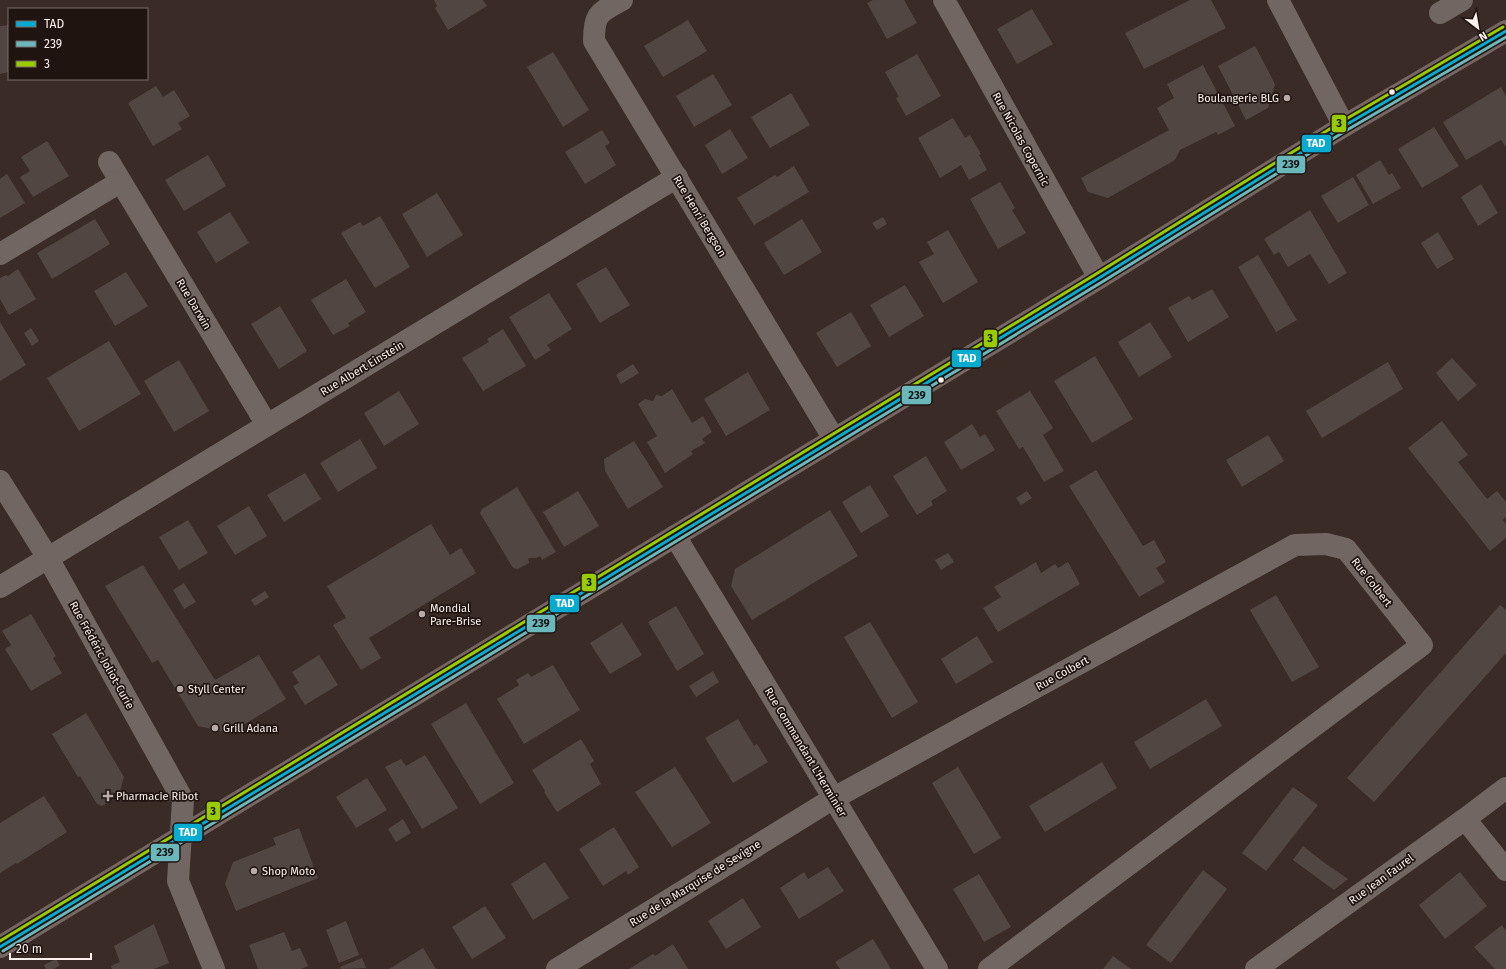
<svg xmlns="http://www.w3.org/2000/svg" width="1506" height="969" font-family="'Fira Sans',sans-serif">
<rect width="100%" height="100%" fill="#3a2b27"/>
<g fill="#524642">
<polygon points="434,0 483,0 487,6 448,30 435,8 437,6"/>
<polygon points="873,0 904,0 917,23 887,39 867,3"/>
<polygon points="1190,0 1211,0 1226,28 1144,69 1125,33"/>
<polygon points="1032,9 1053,44 1017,64 997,29"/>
<polygon points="688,20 707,51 663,77 644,46"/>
<polygon points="9,25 9,72 0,74 0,26"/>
<polygon points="1255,46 1275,84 1268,108 1246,120 1218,66"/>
<polygon points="553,52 589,110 563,127 527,67"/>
<polygon points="917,54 941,96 906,116 896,98 899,97 885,72"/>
<polygon points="1203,65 1235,126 1218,135 1216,132 1180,150 1175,160 1108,198 1088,192 1081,178 1169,130 1157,108 1174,98 1167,84"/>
<polygon points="713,74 732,105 694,127 676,96"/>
<polygon points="156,86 163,97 174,90 190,116 178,123 182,129 153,146 128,103"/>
<polygon points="1501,87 1506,96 1506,147 1501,140 1466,160 1443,122"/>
<polygon points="791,93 810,125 770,148 751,117"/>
<polygon points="953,118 965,138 970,135 981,154 979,155 987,170 969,180 961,165 940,178 918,138"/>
<polygon points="1434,127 1459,166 1422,188 1398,149"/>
<polygon points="730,129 748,158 722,174 705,145"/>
<polygon points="602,130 610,143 605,146 616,165 585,184 565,152"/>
<polygon points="47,141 69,176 33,197 20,177 30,171 21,157"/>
<polygon points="208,155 226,186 184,211 165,180"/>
<polygon points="1380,160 1389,175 1392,173 1401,188 1373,204 1356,175"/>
<polygon points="794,166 809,192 754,225 737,198 775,175 777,177"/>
<polygon points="7,174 25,203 0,218 0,179"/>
<polygon points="1353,177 1369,205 1338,223 1321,196"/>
<polygon points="1000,182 1015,208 1012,210 1026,233 998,249 970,199"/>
<polygon points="1481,184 1498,213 1478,226 1461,197"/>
<polygon points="437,193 463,235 427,257 402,214"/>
<polygon points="1310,210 1347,273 1329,284 1310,254 1288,267 1279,252 1274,255 1264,239"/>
<polygon points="230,212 249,243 216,263 197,232"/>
<polygon points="380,216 410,267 375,288 341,233 360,222 363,226"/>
<polygon points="883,217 887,224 877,230 872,223"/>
<polygon points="95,219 110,244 52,279 37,253"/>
<polygon points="802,219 822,252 784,275 764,243"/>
<polygon points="948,230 978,282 943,303 919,262 934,254 927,242"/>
<polygon points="1438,232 1454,259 1437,269 1421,243"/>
<polygon points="1258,255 1297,320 1276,332 1238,267"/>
<polygon points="606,267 630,305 600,323 576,284"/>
<polygon points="18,269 36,299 9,315 0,299 0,278 6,275 8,276"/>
<polygon points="126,272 148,306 115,326 94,291"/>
<polygon points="346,279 366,312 348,323 350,326 333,335 311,300"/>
<polygon points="905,285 924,316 889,337 870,305"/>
<polygon points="1212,289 1229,317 1188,342 1168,308 1189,296 1192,300"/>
<polygon points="549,293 572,329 547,345 551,350 535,360 509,317"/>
<polygon points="280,306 307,351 279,369 251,324"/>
<polygon points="851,312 871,346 837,367 816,333"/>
<polygon points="0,322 26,365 0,381"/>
<polygon points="1150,322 1172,357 1139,377 1118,342"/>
<polygon points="31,328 39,341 32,346 24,333"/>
<polygon points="503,329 526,366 483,391 462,358 489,342 487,339"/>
<polygon points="109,341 141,394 79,431 47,378"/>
<polygon points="1095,356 1133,419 1092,443 1054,381"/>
<polygon points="1452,358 1477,385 1458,401 1436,373"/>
<polygon points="179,360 209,411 174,432 144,381"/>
<polygon points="1388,362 1403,389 1322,438 1306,411"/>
<polygon points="633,364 639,373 621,384 616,375"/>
<polygon points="748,372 770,410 726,436 704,399"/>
<polygon points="672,389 692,423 703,416 712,432 702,439 705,443 691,451 693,454 665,473 647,442 657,436 638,404 645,399 653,401 656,395 662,396"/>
<polygon points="399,391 419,424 384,446 364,413"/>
<polygon points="1030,391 1053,428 1043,435 1064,471 1044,482 1023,447 1019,449 996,411"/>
<polygon points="1442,421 1468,455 1458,462 1487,499 1497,491 1506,502 1506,517 1503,520 1506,524 1506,538 1490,551 1408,448"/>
<polygon points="972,424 980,437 985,434 995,450 961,470 944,442"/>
<polygon points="1268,435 1284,461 1242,487 1226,460"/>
<polygon points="360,439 377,468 338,492 320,463"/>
<polygon points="634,441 663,487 628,509 605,471 604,459"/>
<polygon points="926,456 947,491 931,501 933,505 917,515 893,476"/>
<polygon points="1096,470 1143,546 1154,540 1166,562 1156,568 1165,582 1139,597 1069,486"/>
<polygon points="305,473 321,499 284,522 267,495"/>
<polygon points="870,485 889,516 861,533 842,502"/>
<polygon points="517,487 556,552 542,560 540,556 536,558 528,558 529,563 518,569 513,568 480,513 482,509"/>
<polygon points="578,491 599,526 564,547 543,512"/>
<polygon points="1027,491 1032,498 1021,505 1016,498"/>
<polygon points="249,506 267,536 235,555 217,526"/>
<polygon points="830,510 858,556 752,620 731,586 735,569"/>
<polygon points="188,520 208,553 179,570 159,537"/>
<polygon points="431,524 450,555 461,548 476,573 369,638 381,658 361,670 333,625 346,618 327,586"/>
<polygon points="948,553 954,562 941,570 935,560"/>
<polygon points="1036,562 1041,573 1055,564 1058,568 1068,562 1080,584 998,632 983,608 1001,597 994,587"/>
<polygon points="143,565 215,680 259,655 286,699 230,733 198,726 158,660 152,663 105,586"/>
<polygon points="184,583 196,602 184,609 173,590"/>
<polygon points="265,591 269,597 255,606 251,600"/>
<polygon points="1276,595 1319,667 1292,682 1250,610"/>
<polygon points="1500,605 1506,610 1506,653 1374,802 1347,778"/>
<polygon points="676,606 704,654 677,671 648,622"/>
<polygon points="31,614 56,656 53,658 62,673 31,691 5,649 11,645 2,631"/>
<polygon points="870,622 918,702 892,718 844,637"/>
<polygon points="622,623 642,655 610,674 590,643"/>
<polygon points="977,636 993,662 956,684 941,659"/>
<polygon points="319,655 338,685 305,705 293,686 299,683 292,672"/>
<polygon points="553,665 580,710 524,744 497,699 519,685 516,680 528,673 531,677"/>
<polygon points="713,671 719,682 696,697 689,686"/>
<polygon points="1206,699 1222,726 1150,769 1134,742"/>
<polygon points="466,703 514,783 480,804 431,724"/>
<polygon points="86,713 124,777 120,791 110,797 109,802 102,806 97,804 80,776 78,777 52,734"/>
<polygon points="738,719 754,746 757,744 768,762 733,783 705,738"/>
<polygon points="581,739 594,761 590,764 601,784 557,812 544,792 545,791 532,770"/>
<polygon points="425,755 458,808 422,829 385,767 401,759 406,766"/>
<polygon points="1102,762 1117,788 1045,832 1029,806"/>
<polygon points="675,767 711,823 672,847 635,792"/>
<polygon points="958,767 1001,838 974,854 932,783"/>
<polygon points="367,778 387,810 356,828 336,797"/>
<polygon points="1293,787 1318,805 1266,871 1242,853"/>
<polygon points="44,796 67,832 17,864 16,863 0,873 0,823"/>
<polygon points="403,819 411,833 396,842 388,829"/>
<polygon points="614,827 639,867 628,875 626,871 603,886 579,849"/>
<polygon points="299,828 318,878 236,911 225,884 233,862 276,845 273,838"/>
<polygon points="1303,846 1322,861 1348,879 1334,890 1293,860"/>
<polygon points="545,862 569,898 533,920 511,884"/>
<polygon points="828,867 844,891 799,919 780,888 804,872 808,879"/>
<polygon points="1203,870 1227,889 1171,963 1146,945"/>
<polygon points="1460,872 1487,906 1445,939 1419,905"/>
<polygon points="979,874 1011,927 984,942 953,889"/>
<polygon points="743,898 761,927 726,949 708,921"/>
<polygon points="485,906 506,938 472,959 452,927"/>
<polygon points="346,921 359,955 339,963 326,930"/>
<polygon points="154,924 169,963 154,969 112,969 111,966 120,962 114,946"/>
<polygon points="1502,925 1506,931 1506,969 1495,969 1474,947"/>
<polygon points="284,932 292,951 300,948 308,966 301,969 258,969 249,945"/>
<polygon points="873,939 891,969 840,969 835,962"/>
<polygon points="673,944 688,969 629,969 653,954 655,956"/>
<polygon points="423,948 436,969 389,969"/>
<polygon points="1113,956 1131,969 1103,969"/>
<polygon points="362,958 366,968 341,969 340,967"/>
<polygon points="56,959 60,965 54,969 46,969 44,965"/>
</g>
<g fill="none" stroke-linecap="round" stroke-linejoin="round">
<g stroke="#716662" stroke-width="22">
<path d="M622,0C599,13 594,13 594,41L834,439"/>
<polyline points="944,0 1099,278"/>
<polyline points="1278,0 1344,126"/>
<polyline points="1440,13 1462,0"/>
<polyline points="109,162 267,425"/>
<polyline points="0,254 120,182"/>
<polyline points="0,481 48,558 183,800 178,881 214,969"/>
<polyline points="675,536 937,969"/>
<polyline points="0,587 677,177"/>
<polyline points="1465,819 1506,870"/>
<polyline points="557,969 834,798 1295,545 1326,544 1346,549 1422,645 989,969"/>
<polyline points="1256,969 1465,819 1506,788"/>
</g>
<polyline stroke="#766661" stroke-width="22" points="0,947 1099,278 1344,126 1506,31"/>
<defs>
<polyline id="bus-1" points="0,947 1099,278 1344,126 1506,31"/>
<polyline id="bus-2" points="3,951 1102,282 1347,130 1506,37"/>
<polyline id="bus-3" points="0,941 1096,274 1341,122 1503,27"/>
</defs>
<use href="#bus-1" stroke="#201410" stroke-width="6"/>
<use href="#bus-2" stroke="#201410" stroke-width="6"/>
<use href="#bus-3" stroke="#201410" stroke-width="6"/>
<use href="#bus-1" stroke="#06acd0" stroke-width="3"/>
<use href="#bus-2" stroke="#6ab8bc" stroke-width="3"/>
<use href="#bus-3" stroke="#9c0" stroke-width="3"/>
</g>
<g fill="#fdf1ee" stroke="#201410" stroke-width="1.5">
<circle cx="1392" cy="92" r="3.5"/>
<circle cx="941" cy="380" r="3.5"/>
</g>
<g fill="#b9aca8" stroke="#201410" stroke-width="1.5">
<circle cx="1287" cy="98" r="4"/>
<circle cx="422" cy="614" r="4"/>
<circle cx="180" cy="689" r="4"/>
<circle cx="215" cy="728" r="4"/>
<path d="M106 790h4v4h4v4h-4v4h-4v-4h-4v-4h4z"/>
<circle cx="254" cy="871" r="4"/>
</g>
<g text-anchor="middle" stroke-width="3.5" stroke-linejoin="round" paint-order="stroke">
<g font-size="11" fill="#fdf1ee" stroke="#201410" text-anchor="start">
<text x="1279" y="102" text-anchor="end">Boulangerie BLG</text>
<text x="430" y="612">Mondial<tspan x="430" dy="13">Pare-Brise</tspan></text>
<text x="188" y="693">Styll Center</text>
<text x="223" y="732">Grill Adana</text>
<text x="116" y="800">Pharmacie Ribot</text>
<text x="262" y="875">Shop Moto</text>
</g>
<g font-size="11" fill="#fdf1ee" stroke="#201410">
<text transform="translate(1021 139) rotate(61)" y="4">Rue Nicolas Copernic</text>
<text transform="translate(700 216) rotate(59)" y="4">Rue Henri Bergson</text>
<text transform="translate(194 304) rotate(59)" y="4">Rue Darwin</text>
<text transform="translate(362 368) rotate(-31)" y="4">Rue Albert Einstein</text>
<text transform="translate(1372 582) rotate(52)" y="4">Rue Colbert</text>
<text transform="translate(102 655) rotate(61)" y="4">Rue Frédéric Joliot-Curie</text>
<text transform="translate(1062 673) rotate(-29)" y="4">Rue Colbert</text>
<text transform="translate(806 752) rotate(59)" y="4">Rue Commandant L'Herminier</text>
<text transform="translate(1381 879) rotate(-36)" y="4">Rue Jean Faurel</text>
<text transform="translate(695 883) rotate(-32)" y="4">Rue de la Marquise de Sevigne</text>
</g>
</g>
<g stroke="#201410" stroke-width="1.5">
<rect x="1331" y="114" width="16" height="19" rx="4" fill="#9c0"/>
<rect x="1301" y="134" width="31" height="19" rx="4" fill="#06acd0"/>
<rect x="1276" y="155" width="30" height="19" rx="4" fill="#6ab8bc"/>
<rect x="983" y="329" width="15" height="19" rx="4" fill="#9c0"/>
<rect x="951" y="349" width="31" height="19" rx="4" fill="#06acd0"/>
<rect x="901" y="385" width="31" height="20" rx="4" fill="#6ab8bc"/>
<rect x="581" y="573" width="16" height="19" rx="4" fill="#9c0"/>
<rect x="549" y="594" width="31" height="19" rx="4" fill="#06acd0"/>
<rect x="526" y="614" width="30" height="19" rx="4" fill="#6ab8bc"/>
<rect x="206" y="801" width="15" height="20" rx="4" fill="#9c0"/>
<rect x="173" y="823" width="30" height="19" rx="4" fill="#06acd0"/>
<rect x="150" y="843" width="30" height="19" rx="4" fill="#6ab8bc"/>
</g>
<g font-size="11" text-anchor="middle" font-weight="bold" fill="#fff">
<text x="1316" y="147">TAD</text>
<text x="967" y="362">TAD</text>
<text x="565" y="607">TAD</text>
<text x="188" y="836">TAD</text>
</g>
<g font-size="11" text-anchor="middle" font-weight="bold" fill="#111">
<text x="1339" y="127">3</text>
<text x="1291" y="168">239</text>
<text x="990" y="342">3</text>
<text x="917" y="399">239</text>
<text x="589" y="586">3</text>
<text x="541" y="627">239</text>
<text x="213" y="815">3</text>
<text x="165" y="856">239</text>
</g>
<rect x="8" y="8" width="140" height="72" fill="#201410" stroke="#786c69"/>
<rect x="16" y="21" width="20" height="6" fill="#06acd0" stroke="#786c69"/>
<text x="44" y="28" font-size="12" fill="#fdf1ee">TAD</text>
<rect x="16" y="41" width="20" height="6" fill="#6ab8bc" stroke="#786c69"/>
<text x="44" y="48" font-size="12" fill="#fdf1ee">239</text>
<rect x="16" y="61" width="20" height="6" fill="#99cc00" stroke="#786c69"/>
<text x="44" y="68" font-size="12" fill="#fdf1ee">3</text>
<g transform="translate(1478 28) rotate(149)" stroke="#201410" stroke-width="3" paint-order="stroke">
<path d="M0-3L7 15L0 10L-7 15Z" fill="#fdf1ee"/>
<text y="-6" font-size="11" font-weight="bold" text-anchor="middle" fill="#fdf1ee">N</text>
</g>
<path d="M10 953v6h81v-6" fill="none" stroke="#fdf1ee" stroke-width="2"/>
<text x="16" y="953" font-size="12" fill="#fdf1ee" stroke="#201410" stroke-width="3" paint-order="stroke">20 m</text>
</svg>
